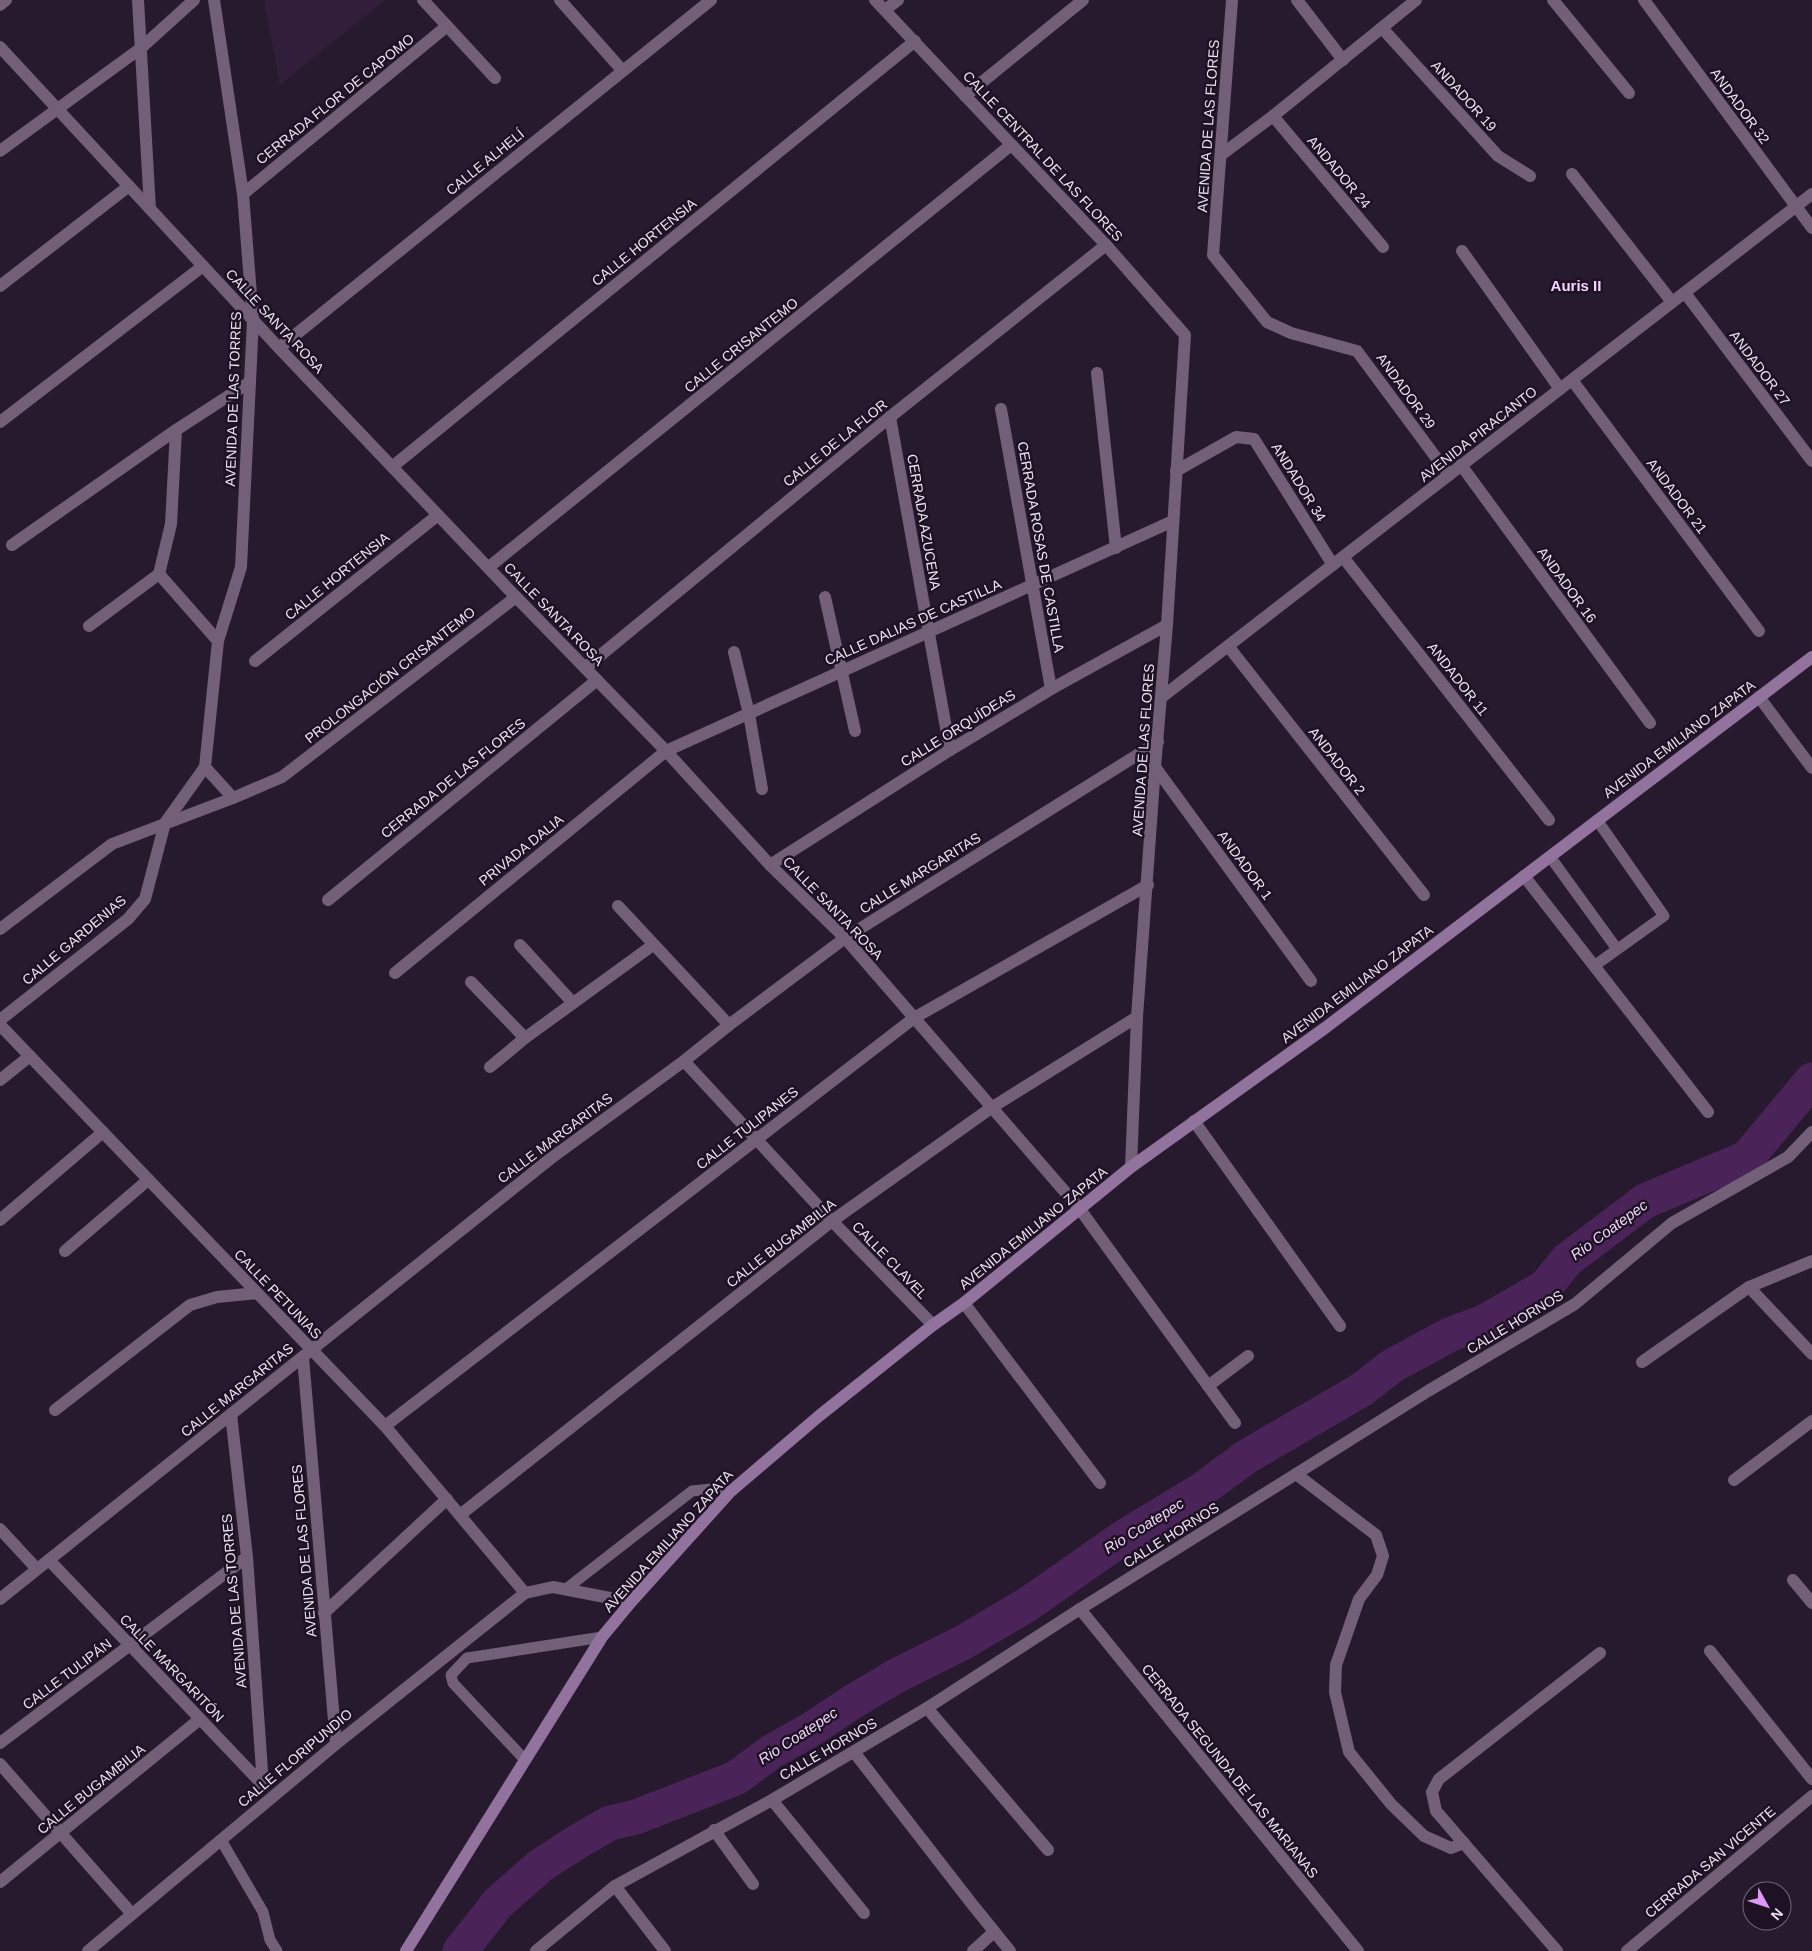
<svg xmlns="http://www.w3.org/2000/svg" width="1812" height="1951" font-family="Arial,sans-serif">
<rect width="100%" height="100%" fill="#281a2e"/>
<polygon fill="#311e38" points="264,0 385,0 280,85"/>
<g fill="none" stroke-linecap="round" stroke-linejoin="round">
<polyline stroke="#4a2459" stroke-width="35" points="460,1951 498,1903 540,1866 577,1842 610,1823 636,1817 736,1778 771,1752 810,1730 854,1701 896,1676 964,1642 1028,1604 1124,1537 1200,1491 1246,1457 1361,1390 1392,1366 1449,1335 1486,1321 1545,1287 1567,1260 1645,1201 1747,1158 1812,1080"/>
<g stroke="#716078" stroke-width="11">
<polyline points="1551,858 1617,949"/>
<polyline points="1594,966 1664,916 1597,820"/>
<polyline points="566,1589 692,1491 711,1489 730,1492"/>
<polyline points="525,1760 453,1683 451,1675 467,1658 602,1637"/>
<polyline points="221,1840 263,1912 270,1940 277,1951"/>
</g>
<g stroke="#716078" stroke-width="12">
<polyline points="138,0 150,209"/>
<polyline points="423,0 495,78"/>
<polyline points="560,0 622,70"/>
<polyline points="875,0 1106,245 1185,335 1167,625 1155,767 1137,1017 1131,1167"/>
<polyline points="1232,0 1213,255 1267,322 1291,333 1357,351 1449,475"/>
<polyline points="1297,0 1343,60"/>
<polyline points="1553,0 1629,93"/>
<polyline points="1644,0 1812,228"/>
<polyline points="0,5 6,0"/>
<polyline points="885,10 898,0"/>
<polyline points="1382,28 1498,156 1530,176"/>
<polyline points="0,47 279,348 516,597 666,751 770,865 845,938 1079,1208 1235,1423"/>
<polyline points="965,96 1083,0"/>
<polyline points="1273,116 1383,247"/>
<polyline points="0,151 141,48 194,0"/>
<polyline points="1221,155 1273,116 1416,0"/>
<polyline points="1572,174 1672,302"/>
<polyline points="243,194 447,26"/>
<polyline points="1462,251 1560,389"/>
<polyline points="0,286 129,186"/>
<polyline points="1685,293 1812,461"/>
<polyline points="279,348 711,0"/>
<polyline points="1097,373 1116,548"/>
<polyline points="1572,380 1759,631"/>
<polyline points="1001,409 1051,689"/>
<polyline points="890,417 950,750"/>
<polyline points="0,422 203,266"/>
<polyline points="1461,465 1650,723"/>
<polyline points="392,467 915,41"/>
<polyline points="1176,471 1236,437 1254,439 1333,565"/>
<polyline points="12,545 176,430 250,382"/>
<polyline points="1343,557 1549,820"/>
<polyline points="489,567 1011,145"/>
<polyline points="159,574 218,641"/>
<polyline points="825,597 855,731"/>
<polyline points="89,626 159,574 171,524 176,430"/>
<polyline points="1228,646 1424,895"/>
<polyline points="734,652 749,714 762,789"/>
<polyline points="255,661 438,515"/>
<polyline points="585,668 890,417 1106,245"/>
<polyline points="1162,697 1812,194"/>
<polyline points="1759,697 1812,768"/>
<polyline points="205,767 233,798"/>
<polyline points="1155,767 1311,981"/>
<polyline points="770,865 950,750 1051,689 1167,625"/>
<polyline points="1524,876 1708,1112"/>
<polyline points="328,900 597,680"/>
<polyline points="618,906 729,1025"/>
<polyline points="0,929 112,844 233,798 282,777 516,597"/>
<polyline points="520,945 573,1003"/>
<polyline points="395,973 666,751 1173,521"/>
<polyline points="471,982 525,1038"/>
<polyline points="0,1020 128,919 145,899 165,823 205,767 218,641 241,567 253,320 243,194 214,0"/>
<polyline points="0,1025 385,1426 525,1593"/>
<polyline points="684,1061 832,1221 933,1325"/>
<polyline points="490,1067 525,1038 653,945"/>
<polyline points="0,1080 30,1056"/>
<polyline points="1194,1121 1340,1326"/>
<polyline points="0,1220 103,1132"/>
<polyline points="65,1251 148,1180"/>
<polyline points="1749,1287 1812,1354"/>
<polyline points="964,1303 1100,1483"/>
<polyline points="303,1357 336,1744"/>
<polyline points="1642,1362 1749,1287 1812,1261"/>
<polyline points="1208,1386 1248,1356"/>
<polyline points="55,1410 190,1305 217,1297 257,1293"/>
<polyline points="231,1414 247,1557 263,1785"/>
<polyline points="385,1426 914,1018 1148,885"/>
<polyline points="1296,1474 1376,1535 1383,1556 1377,1575 1359,1599 1336,1665 1335,1692 1349,1752 1391,1804 1424,1836 1451,1848 1464,1843"/>
<polyline points="1734,1480 1812,1421"/>
<polyline points="460,1515 832,1221 991,1108 1137,1017"/>
<polyline points="0,1529 37,1569"/>
<polyline points="49,1560 264,1786"/>
<polyline points="1793,1580 1812,1603"/>
<polyline points="0,1599 550,1159 684,1061 729,1025 845,938 1158,742"/>
<polyline points="1080,1609 1358,1951"/>
<polyline points="324,1613 447,1499"/>
<polyline points="1710,1651 1812,1779"/>
<polyline points="927,1708 1048,1850"/>
<polyline points="0,1743 247,1557"/>
<polyline points="854,1752 972,1904 1010,1951"/>
<polyline points="0,1764 132,1914"/>
<polyline points="772,1800 864,1913"/>
<polyline points="714,1830 753,1884"/>
<polyline points="0,1882 200,1719"/>
<polyline points="615,1886 665,1951"/>
<polyline points="88,1951 336,1744 525,1593 553,1587 631,1602"/>
<polyline points="973,1951 994,1932"/>
<polyline points="1557,1951 1436,1811 1432,1792 1439,1779 1600,1653"/>
<polyline points="1627,1951 1812,1796"/>
</g>
<polyline stroke="#716078" stroke-width="12" points="536,1951 615,1886 772,1800 927,1708 1080,1609 1296,1474 1428,1391 1575,1304 1672,1223 1788,1157 1812,1132"/>
<polyline stroke="#91739e" stroke-width="12" points="406,1951 602,1637 631,1602 730,1492 819,1416 933,1325 964,1303 1131,1167 1325,1028 1812,657"/>
</g>
<g text-anchor="middle" stroke-width="5" stroke-linejoin="round" paint-order="stroke">
<g font-size="14" fill="#ede3f1" stroke="#1f1124">
<text transform="translate(1464 96) rotate(48)" y="5">ANDADOR 19</text>
<text transform="translate(335 99) rotate(-39)" y="5">CERRADA FLOR DE CAPOMO</text>
<text transform="translate(1740 106) rotate(54)" y="5">ANDADOR 32</text>
<text transform="translate(1208 126) rotate(-86)" y="5">AVENIDA DE LAS FLORES</text>
<text transform="translate(1043 156) rotate(47)" y="5">CALLE CENTRAL DE LAS FLORES</text>
<text transform="translate(485 162) rotate(-39)" y="5">CALLE ALHELÍ</text>
<text transform="translate(1339 172) rotate(50)" y="5">ANDADOR 24</text>
<text transform="translate(644 242) rotate(-39)" y="5">CALLE HORTENSIA</text>
<text transform="translate(275 321) rotate(47)" y="5">CALLE SANTA ROSA</text>
<text transform="translate(741 345) rotate(-39)" y="5">CALLE CRISANTEMO</text>
<text transform="translate(1760 368) rotate(53)" y="5">ANDADOR 27</text>
<text transform="translate(1406 391) rotate(54)" y="5">ANDADOR 29</text>
<text transform="translate(233 399) rotate(-88)" y="5">AVENIDA DE LAS TORRES</text>
<text transform="translate(1478 434) rotate(-38)" y="5">AVENIDA PIRACANTO</text>
<text transform="translate(835 443) rotate(-39)" y="5">CALLE DE LA FLOR</text>
<text transform="translate(1299 482) rotate(58)" y="5">ANDADOR 34</text>
<text transform="translate(1677 496) rotate(53)" y="5">ANDADOR 21</text>
<text transform="translate(924 522) rotate(80)" y="5">CERRADA AZUCENA</text>
<text transform="translate(1041 547) rotate(80)" y="5">CERRADA ROSAS DE CASTILLA</text>
<text transform="translate(337 576) rotate(-39)" y="5">CALLE HORTENSIA</text>
<text transform="translate(1567 585) rotate(54)" y="5">ANDADOR 16</text>
<text transform="translate(554 614) rotate(46)" y="5">CALLE SANTA ROSA</text>
<text transform="translate(913 622) rotate(-24)" y="5">CALLE DALIAS DE CASTILLA</text>
<text transform="translate(390 675) rotate(-38)" y="5">PROLONGACIÓN CRISANTEMO</text>
<text transform="translate(1458 679) rotate(52)" y="5">ANDADOR 11</text>
<text transform="translate(958 728) rotate(-32)" y="5">CALLE ORQUÍDEAS</text>
<text transform="translate(1679 739) rotate(-37)" y="5">AVENIDA EMILIANO ZAPATA</text>
<text transform="translate(1143 750) rotate(-86)" y="5">AVENIDA DE LAS FLORES</text>
<text transform="translate(1337 761) rotate(52)" y="5">ANDADOR 2</text>
<text transform="translate(453 778) rotate(-39)" y="5">CERRADA DE LAS FLORES</text>
<text transform="translate(521 850) rotate(-39)" y="5">PRIVADA DALIA</text>
<text transform="translate(1245 865) rotate(54)" y="5">ANDADOR 1</text>
<text transform="translate(920 873) rotate(-32)" y="5">CALLE MARGARITAS</text>
<text transform="translate(833 908) rotate(46)" y="5">CALLE SANTA ROSA</text>
<text transform="translate(74 940) rotate(-40)" y="5">CALLE GARDENIAS</text>
<text transform="translate(1357 984) rotate(-37)" y="5">AVENIDA EMILIANO ZAPATA</text>
<text transform="translate(747 1128) rotate(-38)" y="5">CALLE TULIPANES</text>
<text transform="translate(555 1138) rotate(-37)" y="5">CALLE MARGARITAS</text>
<text transform="translate(1033 1228) rotate(-39)" y="5">AVENIDA EMILIANO ZAPATA</text>
<text transform="translate(781 1243) rotate(-38)" y="5">CALLE BUGAMBILIA</text>
<text transform="translate(890 1260) rotate(46)" y="5">CALLE CLAVEL</text>
<text transform="translate(278 1294) rotate(46)" y="5">CALLE PETUNIAS</text>
<text transform="translate(1515 1322) rotate(-31)" y="5">CALLE HORNOS</text>
<text transform="translate(237 1390) rotate(-39)" y="5">CALLE MARGARITAS</text>
<text transform="translate(1171 1535) rotate(-32)" y="5">CALLE HORNOS</text>
<text transform="translate(668 1541) rotate(-48)" y="5">AVENIDA EMILIANO ZAPATA</text>
<text transform="translate(304 1551) rotate(-95)" y="5">AVENIDA DE LAS FLORES</text>
<text transform="translate(234 1601) rotate(-95)" y="5">AVENIDA DE LAS TORRES</text>
<text transform="translate(172 1668) rotate(46)" y="5">CALLE MARGARITÓN</text>
<text transform="translate(67 1674) rotate(-37)" y="5">CALLE TULIPÁN</text>
<text transform="translate(828 1749) rotate(-30)" y="5">CALLE HORNOS</text>
<text transform="translate(295 1758) rotate(-40)" y="5">CALLE FLORIPUNDIO</text>
<text transform="translate(1230 1771) rotate(51)" y="5">CERRADA SEGUNDA DE LAS MARIANAS</text>
<text transform="translate(91 1789) rotate(-39)" y="5">CALLE BUGAMBILIA</text>
<text transform="translate(1710 1862) rotate(-40)" y="5">CERRADA SAN VICENTE</text>
</g>
<g font-size="15" font-weight="bold" fill="#f2d6fd" stroke="#1f1124">
<text x="1576" y="291">Auris II</text>
</g>
<g font-size="15" font-style="italic" fill="#edd6f7" stroke="#1f1124">
<text transform="translate(1609 1230) rotate(-36)" y="5">Rio Coatepec</text>
<text transform="translate(1144 1526) rotate(-32)" y="5">Rio Coatepec</text>
<text transform="translate(798 1736) rotate(-33)" y="5">Rio Coatepec</text>
</g>
</g>
<g transform="translate(1767 1906) rotate(130)"><circle r="24" fill="#1f1124" stroke="#716576"/>
<path d="M0-4L9 19L0 12L-9 19Z" fill="#db99f5"/>
<text y="-8" font-size="14" font-weight="bold" text-anchor="middle" fill="#ede3f1">N</text>
</g>
</svg>
